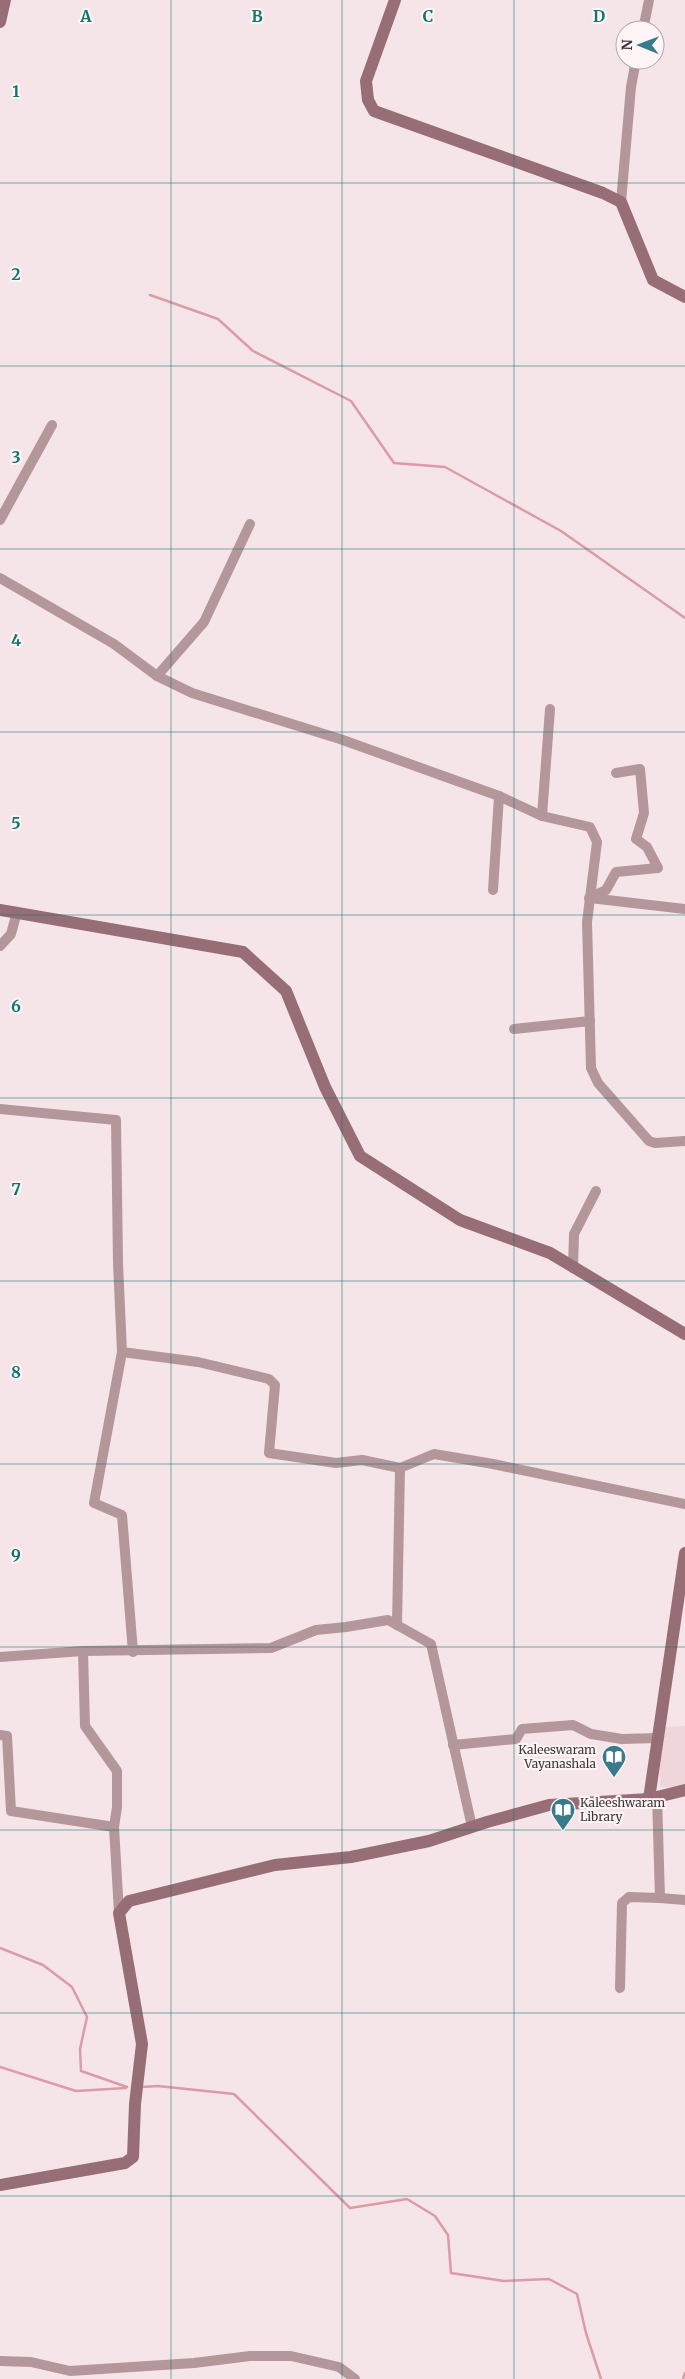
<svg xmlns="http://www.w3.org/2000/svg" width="685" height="2379" font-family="Merriweather,serif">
<rect width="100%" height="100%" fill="#f6e5e8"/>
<polygon fill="#efd6da" points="685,1726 685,1787 660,1787 660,1727"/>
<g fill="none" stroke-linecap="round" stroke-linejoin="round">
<g stroke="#db9ba7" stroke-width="2.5">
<polyline points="150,295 218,319 253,351 351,401 394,463 445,467 561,531 685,618"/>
<polyline points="0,1948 43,1965 72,1987 87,2017 80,2049 81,2071 127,2087"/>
<polyline points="0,2067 76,2091 126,2088"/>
<polyline points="142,2087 158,2086 234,2094 350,2208 407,2199 435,2216 448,2235 451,2273 504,2281 549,2279 577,2294 586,2333 601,2379"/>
<polyline points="683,2379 685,2373"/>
</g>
<g stroke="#b4979b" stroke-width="10">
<polyline points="643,30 649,0"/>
<polyline points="621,202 631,87 636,60"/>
<polyline points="0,520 52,425"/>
<polyline points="0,578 114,644 157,676 192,693 340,739 499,796 542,816 590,827 597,842 587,922 591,1068 598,1083 649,1141 655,1143 685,1141"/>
<polyline points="157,676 204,622 250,524"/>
<polyline points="542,816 550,709"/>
<polyline points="493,890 499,796"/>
<polyline points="589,898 606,890 616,872 658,868 647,847 636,839 644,813 640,769 616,773"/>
<polyline points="590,898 685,909"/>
<polyline points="0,946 11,934 17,912"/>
<polyline points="514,1029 590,1021"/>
<polyline points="0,1109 116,1120 118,1263 122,1352 198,1362 269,1379 275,1385 269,1453 336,1463 362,1460 400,1468 434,1454 493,1464 685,1504"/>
<polyline points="573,1268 574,1234 596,1191"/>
<polyline points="122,1352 94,1503 122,1515 133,1652"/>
<polyline points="397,1625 400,1468"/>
<polyline points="0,1657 83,1651"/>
<polyline points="0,1735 7,1736 11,1811 114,1827"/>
<polyline points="453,1745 516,1739 522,1729 573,1725 591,1734 622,1739 658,1738"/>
<polyline points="660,1898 685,1900"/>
<polyline points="119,1913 114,1827 117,1807 117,1771 85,1726 83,1651 271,1648 316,1630 346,1627 388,1620 431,1644 472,1827"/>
<polyline points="620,1988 622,1903 629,1897 660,1898 657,1797"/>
<polyline points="0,2361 31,2362 70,2371 194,2363 250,2356 291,2356 339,2367 355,2379"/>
</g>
<g stroke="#986e76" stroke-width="12">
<polyline points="395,0 366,81 368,100 374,111 603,193 621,202 653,280 685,297"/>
<polyline points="0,22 5,0"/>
<polyline points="0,910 243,952 286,991 325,1087 360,1156 460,1220 550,1253 685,1334"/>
<polyline points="649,1799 685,1553"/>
<polyline points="0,2185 125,2163 133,2157 135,2104 142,2044 119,1913 129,1901 275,1865 351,1857 429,1841 487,1822 549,1805 649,1799 685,1790"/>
</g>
</g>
<path fill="none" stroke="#0f766e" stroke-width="1" stroke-opacity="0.55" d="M171,0V2379M342,0V2379M514,0V2379M0,183H685M0,366H685M0,549H685M0,732H685M0,915H685M0,1098H685M0,1281H685M0,1464H685M0,1647H685M0,1830H685M0,2013H685M0,2196H685"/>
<defs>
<symbol id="library-pin" viewBox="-11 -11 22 30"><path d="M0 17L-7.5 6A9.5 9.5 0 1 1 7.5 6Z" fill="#387b8c" stroke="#fff4f6"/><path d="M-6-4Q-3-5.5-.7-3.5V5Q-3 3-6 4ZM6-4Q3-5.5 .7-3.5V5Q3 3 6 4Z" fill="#fff"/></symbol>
</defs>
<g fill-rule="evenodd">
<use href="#library-pin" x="600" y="1743" width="28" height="38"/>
<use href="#library-pin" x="549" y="1796" width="28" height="38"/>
</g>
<g text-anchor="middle" stroke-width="4" stroke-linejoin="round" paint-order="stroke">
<g font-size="12" fill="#3e3738" stroke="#fff4f6" text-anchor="end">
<text x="596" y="1754">Kaleeswaram<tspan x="596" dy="14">Vayanashala</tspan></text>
<text x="580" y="1807" text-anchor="start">Kaleeshwaram<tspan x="580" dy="14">Library</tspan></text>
</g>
</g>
<g font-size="16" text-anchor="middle" font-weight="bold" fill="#0f766e" stroke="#fff4f6" stroke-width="4" stroke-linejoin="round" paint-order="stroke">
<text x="86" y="22">A</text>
<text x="257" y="22">B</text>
<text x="428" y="22">C</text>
<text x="599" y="22">D</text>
<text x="16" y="97">1</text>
<text x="16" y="280">2</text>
<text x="16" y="463">3</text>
<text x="16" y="646">4</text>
<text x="16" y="829">5</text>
<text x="16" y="1012">6</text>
<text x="16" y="1195">7</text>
<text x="16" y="1378">8</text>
<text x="16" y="1561">9</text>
</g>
<g transform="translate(640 45) rotate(271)"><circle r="24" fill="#fff4f6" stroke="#b2a8aa"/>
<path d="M0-4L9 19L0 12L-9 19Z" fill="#387b8c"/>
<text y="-8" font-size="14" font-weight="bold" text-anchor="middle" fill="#3e3738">N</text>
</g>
</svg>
